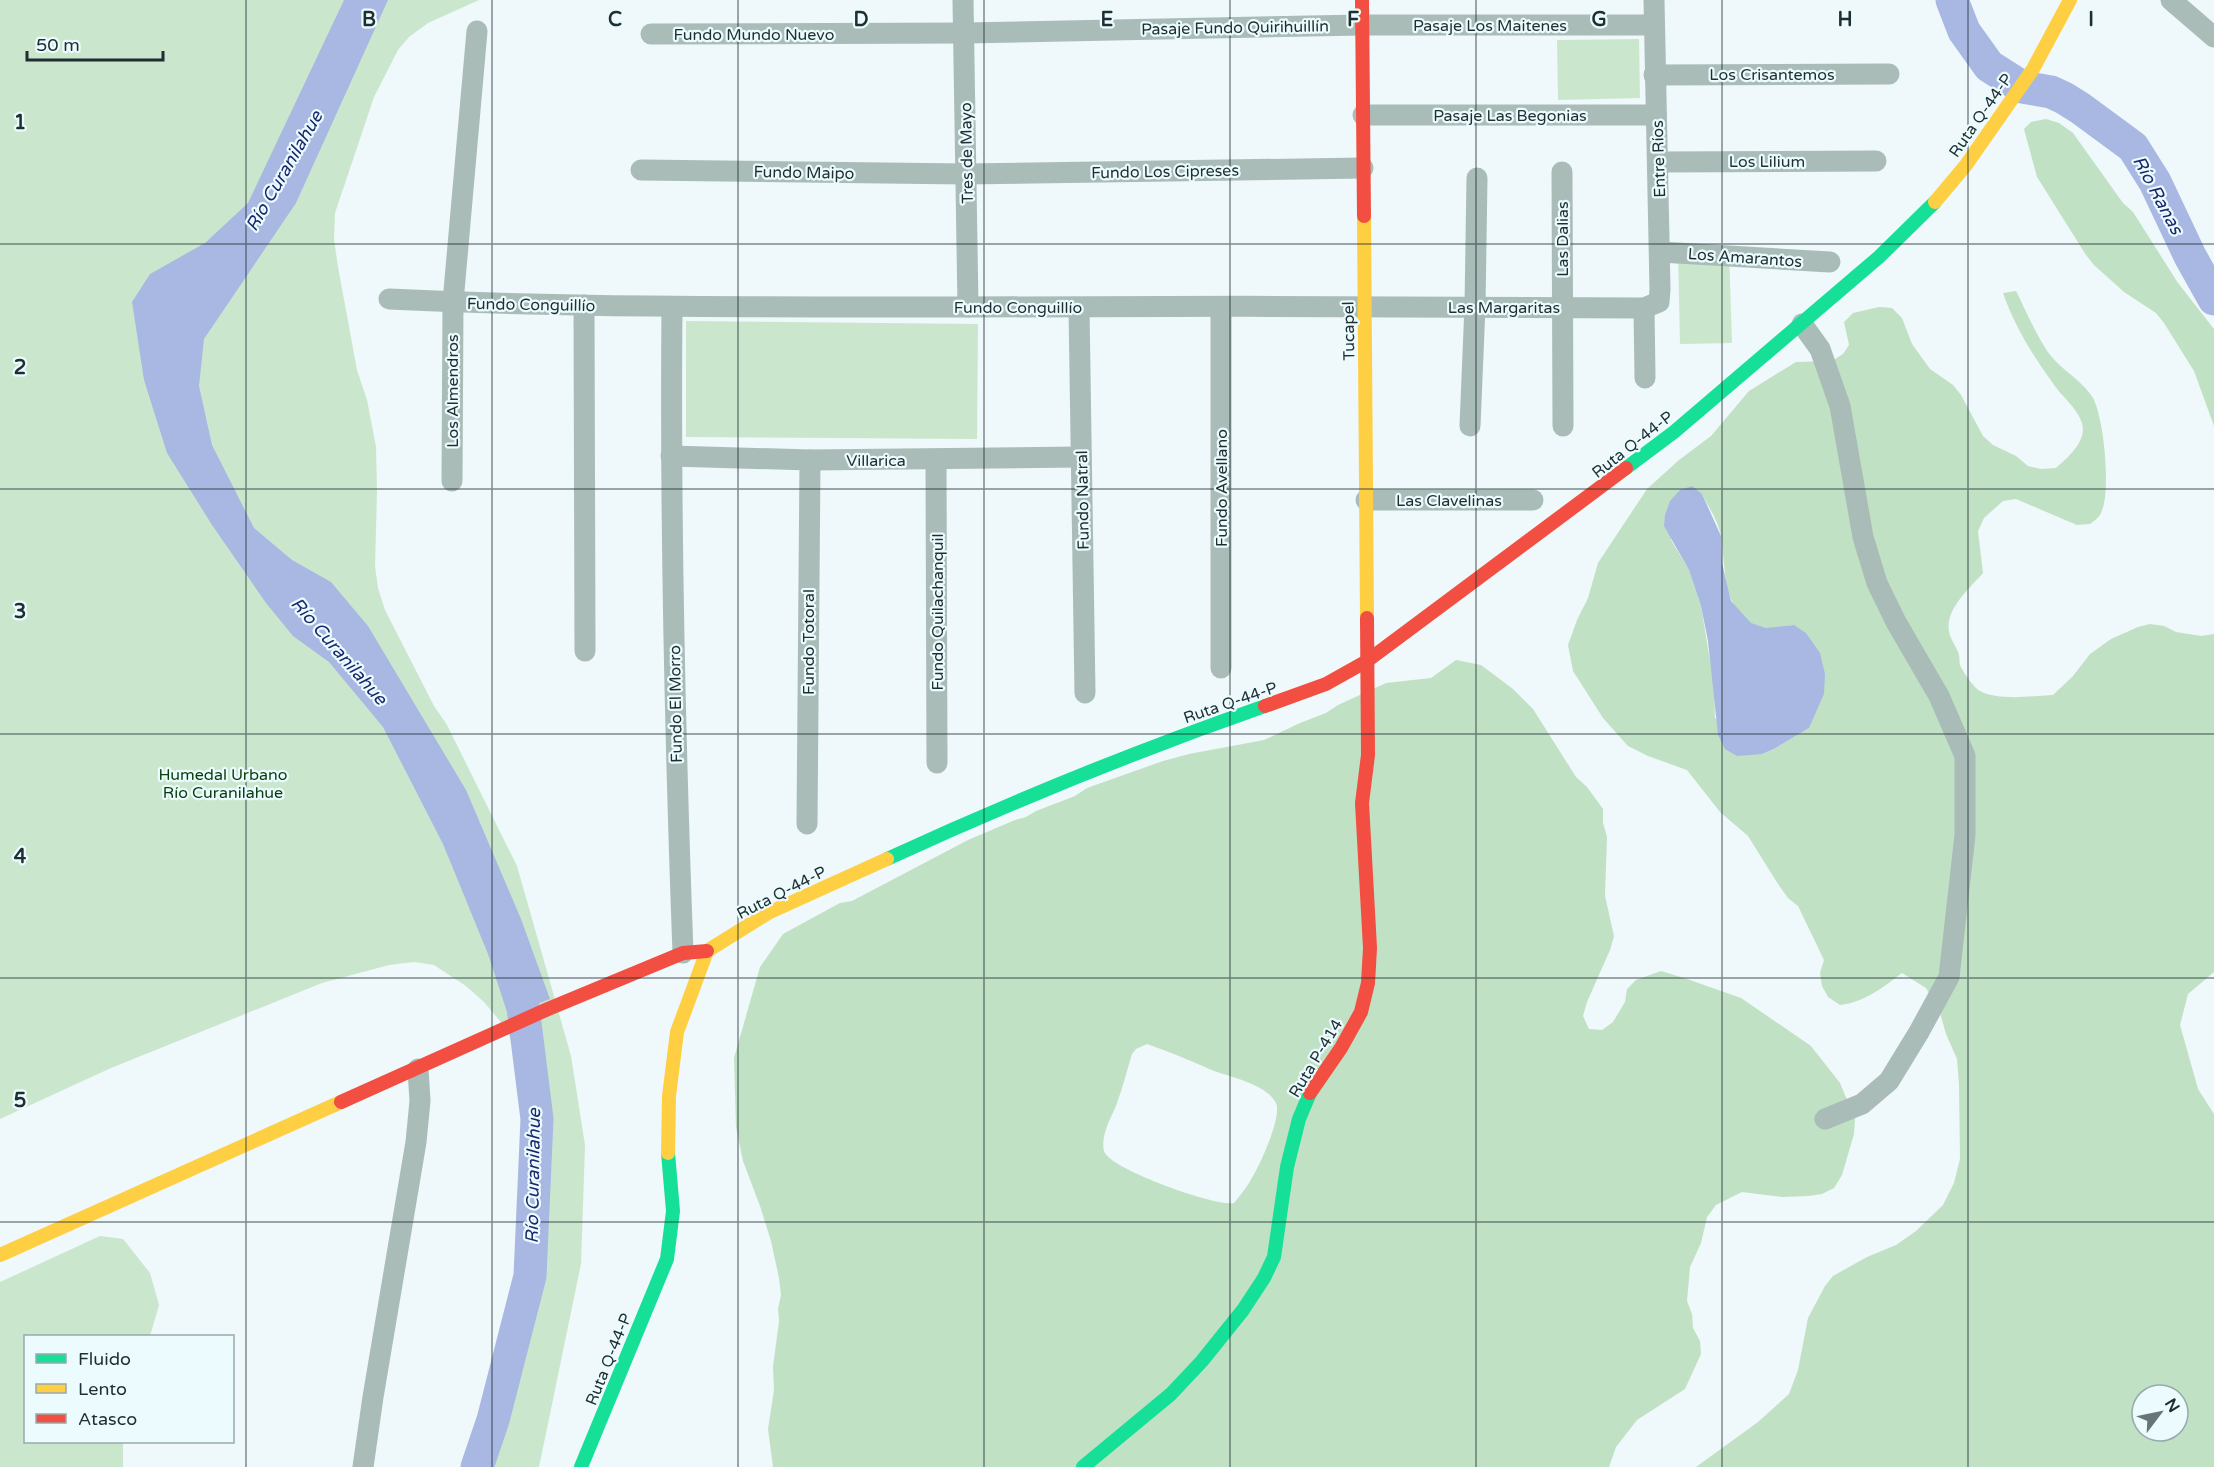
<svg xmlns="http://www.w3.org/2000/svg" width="2214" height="1467" font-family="'Varela Round',sans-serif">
<rect width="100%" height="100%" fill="#eff8fa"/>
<g fill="#cae7ce">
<polygon points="0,0 479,0 428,23 409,37 398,50 374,97 335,213 334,239 338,267 357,370 367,400 376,447 377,492 375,566 378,588 385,610 434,706 447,725 517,866 571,1056 585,1145 581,1264 539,1467 481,1467 505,1406 523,1314 527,1158 524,1074 519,1056 505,1027 484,1002 466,986 434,965 414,962 389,965 322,983 111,1068 0,1119"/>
<polygon points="1639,39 1640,98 1558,100 1557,40"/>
<polygon points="1729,250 1732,343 1680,344 1678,251"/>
<polygon points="686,321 978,324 977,439 686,437"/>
<polygon points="100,1236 123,1239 150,1273 159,1305 150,1336 26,1336 26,1442 123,1442 123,1467 0,1467 0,1282"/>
</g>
<g fill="#c1e1c5" fill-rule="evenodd">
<polygon points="2046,119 2059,123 2073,133 2123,203 2133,212 2178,283 2214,329 2214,426 2194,371 2164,323 2156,313 2124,292 2094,265 2086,255 2037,177 2024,129 2031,122"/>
<path d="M2016,291C2025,309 2039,341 2051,356C2063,371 2083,381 2093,398C2104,418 2112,496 2100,515C2098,518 2094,521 2090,524L2077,525L2016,499L2003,501L1984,518L1978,531L1983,573C1970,588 1945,609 1949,631C1950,639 1955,644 1958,652C1960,656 1959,661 1960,665C1963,672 1974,688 1980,691C1998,701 2033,696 2053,695L2073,676L2090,654L2111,639L2138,627L2150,624L2164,626L2176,632L2201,636L2214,634V972L2188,994L2180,1025L2198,1089L2214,1114V1467H1696L1758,1422L1789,1394L1798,1370L1808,1318L1825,1286L1833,1276L1867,1257L1896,1245L1916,1231L1943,1205L1954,1183L1960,1159L1959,1085L1957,1059L1946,1034L1939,1009L1926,988L1902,973C1882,988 1865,1002 1840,1005L1828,997L1822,986L1820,973L1824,960L1798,906L1788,898L1778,884L1748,836L1720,812L1687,770L1648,756L1628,746L1603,718L1573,671L1568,645L1577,620L1588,598L1598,563L1647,489L1679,460L1711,436L1749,391L1796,362L1832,361L1843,354L1849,345L1844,322L1853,313L1879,307L1892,308L1902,318L1912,344L1930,369L1953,385L1961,395L1983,436L1993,445L2016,456L2028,466L2041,469L2056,468C2068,457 2087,442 2082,423C2077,407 2060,395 2052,382C2032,354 2014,325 2003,293ZM1702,494C1709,508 1719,522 1721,537C1726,568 1722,623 1766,628C1775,629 1785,626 1794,625L1809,728L1774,749L1762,754L1715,718L1714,685L1701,606L1689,570L1671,540ZM2142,1395H2178V1431H2142Z"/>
<path d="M1456,660L1481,665L1513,689L1533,709L1576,777L1587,787L1603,809V823L1607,837L1605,896L1614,936L1610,950L1587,1002L1583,1016L1589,1029L1602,1030L1613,1022L1625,1002L1627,989L1636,980L1661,971L1687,979L1741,998L1811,1046L1840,1083L1855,1119L1854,1134L1842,1175L1834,1188L1822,1194L1808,1196L1783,1197L1742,1192L1716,1205L1707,1217L1701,1243L1690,1267L1687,1301L1692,1314L1693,1328L1700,1341L1701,1354L1685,1389L1637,1420L1616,1447L1609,1467H773L768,1429L774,1390L773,1367L779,1321L778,1309L781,1295L779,1278L771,1241L760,1206L743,1161L736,1127L734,1058L760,967L783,934L840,903L852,901L968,840L1015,820L1026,817L1036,811L1075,796L1087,788L1163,761L1189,754L1264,740L1300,723L1326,713L1338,705L1386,683L1431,678ZM1147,1044C1167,1051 1187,1059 1207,1068C1226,1077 1265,1082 1276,1103C1282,1117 1261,1162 1253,1176C1248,1186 1241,1194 1234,1203C1216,1207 1109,1169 1104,1151C1103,1148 1103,1141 1104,1137C1106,1125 1113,1114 1117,1103C1123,1087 1127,1070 1132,1054L1136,1049Z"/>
</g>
<g fill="#a8b8e2">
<polygon points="344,0 388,0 296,203 204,339 199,386 212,445 254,528 292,560 331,582 368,626 466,790 521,919 550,999 508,1015 488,954 443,844 383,727 329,662 293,636 266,603 212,525 167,453 144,380 132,302 150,274 205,243 248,203"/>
<polygon points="1692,486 1702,494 1721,536 1722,563 1731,601 1751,623 1766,628 1794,625 1806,633 1820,653 1825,674 1824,694 1809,728 1774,749 1762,754 1737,756 1725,749 1718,735 1708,641 1701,606 1689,570 1664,526 1665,515 1670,501 1680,490"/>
</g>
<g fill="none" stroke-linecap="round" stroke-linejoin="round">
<g stroke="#a8b8e2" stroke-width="33">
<polyline points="1952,0 1964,31 1989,66 2022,87 2051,92 2064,98 2080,108 2133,147 2155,182 2190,256 2214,299"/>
<polyline points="477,1467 493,1420 530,1276 537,1119 521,991"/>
</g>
<g stroke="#a9bcb8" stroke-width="21">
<polyline points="963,0 968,307"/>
<polyline points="2171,0 2214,37"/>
<polyline points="651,34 964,33 1362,25 1654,25"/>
<polyline points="1654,75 1889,74"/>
<polyline points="1363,115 1656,115"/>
<polyline points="1658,162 1876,161"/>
<polyline points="641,170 966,174 1363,168"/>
<polyline points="1562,172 1563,426"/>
<polyline points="1660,252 1830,262"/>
<path d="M389,299C581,308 772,307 963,307C1190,306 1417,306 1644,308L1659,302L1660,289L1654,0"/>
<polyline points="584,305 585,651"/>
<path d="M672,307C670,523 675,738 683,953"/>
<polyline points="1079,308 1085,693"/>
<polyline points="1644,308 1645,378"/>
<polyline points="1802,324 1820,349 1840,406 1863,537 1877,583 1896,622 1939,696 1965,756 1965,835 1949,977 1919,1032 1889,1081 1862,1104 1825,1119"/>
<polyline points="1470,426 1475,306 1477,178"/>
<polyline points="671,456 810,460 1081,457"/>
<polyline points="936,460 937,763"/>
<polyline points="452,481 453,302 477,31"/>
<polyline points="1366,500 1533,500"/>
<polyline points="1221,668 1221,308"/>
<polyline points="807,824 810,460"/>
<polyline points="363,1467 373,1397 416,1142 420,1101 418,1069"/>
</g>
<g stroke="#16e098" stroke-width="14">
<polyline points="1626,468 1674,432 1879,257 1935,202"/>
<path d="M887,859C1011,802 1136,751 1265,706"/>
<polyline points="581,1467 667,1259 673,1211 668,1153"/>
<polyline points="1083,1467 1171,1394 1202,1361 1243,1310 1264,1278 1274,1257 1287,1167 1299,1119 1310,1093"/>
</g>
<g stroke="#ffcf43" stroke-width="14">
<polyline points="1935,202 1966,165 2033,69 2070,0"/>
<polyline points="1364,216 1367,618"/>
<polyline points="668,1153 669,1096 677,1032 707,951 768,913 887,859"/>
<polyline points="0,1255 341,1102"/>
</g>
<g stroke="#f24e42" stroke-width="14">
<polyline points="1362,0 1364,216"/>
<polyline points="1265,706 1326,684 1367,661 1626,468"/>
<polyline points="1310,1093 1341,1048 1361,1012 1368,983 1370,948 1362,803 1368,755 1367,618"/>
<polyline points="341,1102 548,1009 683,953 707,951"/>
</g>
</g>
<path fill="none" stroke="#1e2e31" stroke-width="1.5" stroke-opacity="0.55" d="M246,0V1467M492,0V1467M738,0V1467M984,0V1467M1230,0V1467M1476,0V1467M1722,0V1467M1968,0V1467M0,244H2214M0,489H2214M0,734H2214M0,978H2214M0,1222H2214"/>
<g text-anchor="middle" stroke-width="4.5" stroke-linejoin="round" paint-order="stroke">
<g font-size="16" fill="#1e2e31" stroke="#ebfbfe">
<text x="1490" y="31">Pasaje Los Maitenes</text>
<text transform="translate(1235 27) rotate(-1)" y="6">Pasaje Fundo Quirihuillín</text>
<text x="754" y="40">Fundo Mundo Nuevo</text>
<text x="1772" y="80">Los Crisantemos</text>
<text x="1510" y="121">Pasaje Las Begonias</text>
<text transform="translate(1980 115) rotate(-55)" y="6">Ruta Q-44-P</text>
<text transform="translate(966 153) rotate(-91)" y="6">Tres de Mayo</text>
<text transform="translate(1658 159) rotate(-92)" y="6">Entre Ríos</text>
<text x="1767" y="167">Los Lilium</text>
<text transform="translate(1165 171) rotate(-1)" y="6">Fundo Los Cipreses</text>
<text transform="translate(804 172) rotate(1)" y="6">Fundo Maipo</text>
<text transform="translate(1562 239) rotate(-90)" y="6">Las Dalias</text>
<text transform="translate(1745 257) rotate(4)" y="6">Los Amarantos</text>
<text transform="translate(531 304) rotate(1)" y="6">Fundo Conguillío</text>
<text x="1018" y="313">Fundo Conguillío</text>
<text x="1504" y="313">Las Margaritas</text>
<text transform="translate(1348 331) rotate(-91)" y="6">Tucapel</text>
<text transform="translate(452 391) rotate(-90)" y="6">Los Almendros</text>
<text transform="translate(1632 444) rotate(-38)" y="6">Ruta Q-44-P</text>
<text x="876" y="466">Villarica</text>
<text transform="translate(1221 488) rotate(-90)" y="6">Fundo Avellano</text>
<text transform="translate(1082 500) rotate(-91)" y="6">Fundo Natral</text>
<text x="1449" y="506">Las Clavelinas</text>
<text transform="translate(937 612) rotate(-90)" y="6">Fundo Quilachanquil</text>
<text transform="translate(808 642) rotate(-90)" y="6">Fundo Totoral</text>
<text transform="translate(1230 702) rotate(-19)" y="6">Ruta Q-44-P</text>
<text transform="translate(675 704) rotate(-91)" y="6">Fundo El Morro</text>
<text transform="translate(781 892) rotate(-27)" y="6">Ruta Q-44-P</text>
<text transform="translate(1315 1058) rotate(-59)" y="6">Ruta P-414</text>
<text transform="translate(608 1359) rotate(-68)" y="6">Ruta Q-44-P</text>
</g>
<g font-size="16" fill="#063e0b" stroke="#ebfbfe">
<text x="223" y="780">Humedal Urbano<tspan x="223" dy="18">Río Curanilahue</tspan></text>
</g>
<g font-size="18" font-style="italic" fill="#1c276d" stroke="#ebfbfe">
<text transform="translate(284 171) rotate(-60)" y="6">Río Curanilahue</text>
<text transform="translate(2158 195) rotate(62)" y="6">Río Ranas</text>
<text transform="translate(339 651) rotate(49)" y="6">Río Curanilahue</text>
<text transform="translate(533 1176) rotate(-89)" y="6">Río Curanilahue</text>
</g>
</g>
<g font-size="20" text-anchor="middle" font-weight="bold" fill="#1e2e31" stroke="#ebfbfe" stroke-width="4.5" stroke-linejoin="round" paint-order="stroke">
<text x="369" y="26">B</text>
<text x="615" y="26">C</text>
<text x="861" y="26">D</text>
<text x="1107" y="26">E</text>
<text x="1353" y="26">F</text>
<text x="1599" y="26">G</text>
<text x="1845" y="26">H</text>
<text x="2091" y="26">I</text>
<text x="20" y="129">1</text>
<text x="20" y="374">2</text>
<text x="20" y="618">3</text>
<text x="20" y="863">4</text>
<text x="20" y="1107">5</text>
</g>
<rect x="24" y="1335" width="210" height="108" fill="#ebfbfe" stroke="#99a9ac" stroke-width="1.5"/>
<rect x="36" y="1354" width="30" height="9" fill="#16e098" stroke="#99a9ac" stroke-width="1.5"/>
<text x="78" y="1365" font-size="18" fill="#1e2e31">Fluido</text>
<rect x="36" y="1384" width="30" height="9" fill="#ffcf43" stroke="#99a9ac" stroke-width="1.5"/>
<text x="78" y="1395" font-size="18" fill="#1e2e31">Lento</text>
<rect x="36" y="1414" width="30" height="9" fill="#f24e42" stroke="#99a9ac" stroke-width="1.5"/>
<text x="78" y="1425" font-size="18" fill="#1e2e31">Atasco</text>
<g transform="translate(2160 1413) rotate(58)"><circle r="28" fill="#ebfbfe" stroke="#99a9ac" stroke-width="1.5"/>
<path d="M0-4.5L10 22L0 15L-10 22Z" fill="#677577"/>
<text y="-9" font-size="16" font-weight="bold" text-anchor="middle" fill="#1e2e31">N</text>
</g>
<path d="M27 51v9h136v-9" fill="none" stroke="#1e2e31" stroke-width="3"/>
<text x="36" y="51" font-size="18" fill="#1e2e31" stroke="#ebfbfe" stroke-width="4.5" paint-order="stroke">50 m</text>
</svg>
